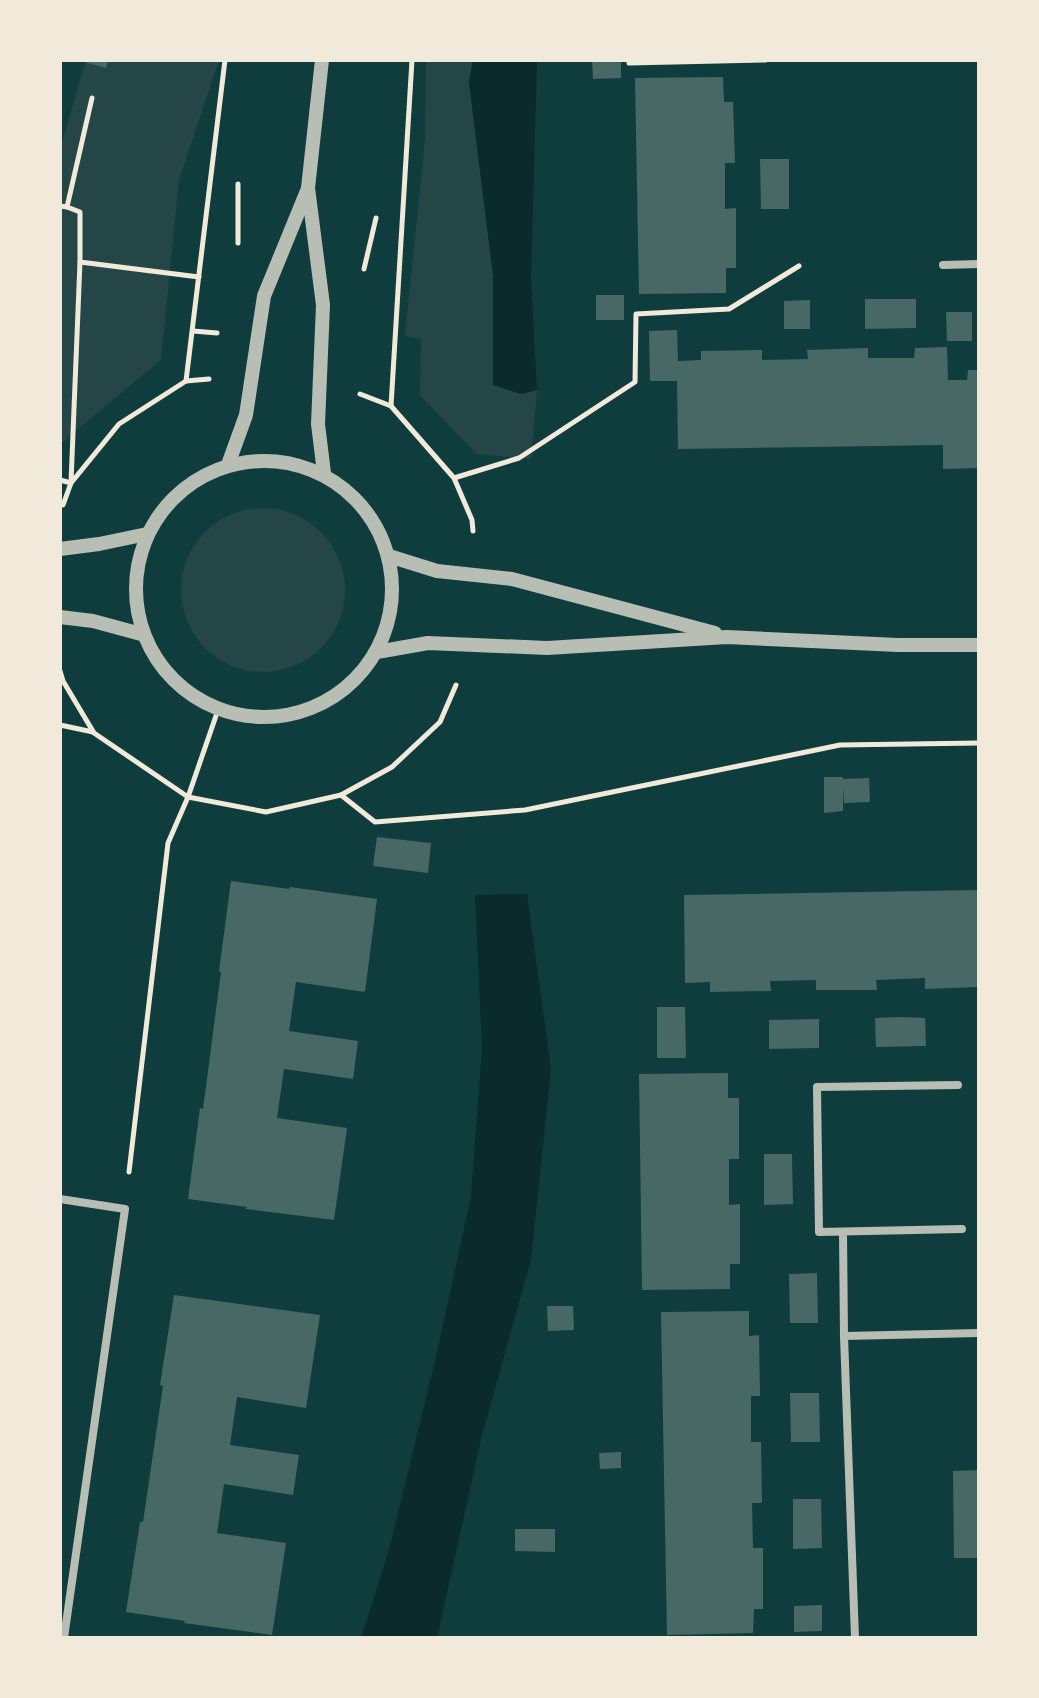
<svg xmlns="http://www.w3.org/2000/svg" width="1039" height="1698" font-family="Quicksand,sans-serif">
<rect width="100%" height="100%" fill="#0f3d3e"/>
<g fill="#244646">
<polygon points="86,60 219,60 179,180 161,360 60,444 60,149"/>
<polygon points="426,60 473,60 469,82 493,275 493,385 521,394 537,390 531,459 476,454 420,395 421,339 405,336 425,139"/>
<circle cx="263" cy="590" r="82"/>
</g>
<g fill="#0a2a2b">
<polygon points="473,60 537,60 531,279 537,390 521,394 493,385 493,275 469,82"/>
<polygon points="527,894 551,1069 531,1260 482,1435 437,1638 361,1638 389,1550 436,1357 471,1196 482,1048 475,895"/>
</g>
<g fill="#486865">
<polygon points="77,60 108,60 106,68"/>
<polygon points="592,60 621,60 621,78 593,79"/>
<polygon points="723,77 724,102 733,102 735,163 725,163 725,209 736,208 736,268 726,268 726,293 639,294 635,78"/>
<polygon points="760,159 789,159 789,209 761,209"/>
<rect x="596" y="295" width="28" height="25"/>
<polygon points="865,299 916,299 916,328 865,329"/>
<polygon points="810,300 810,329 784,329 784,301"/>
<polygon points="946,312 972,312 972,341 947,341"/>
<polygon points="677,330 678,361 701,360 701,351 762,350 762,360 808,359 807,350 868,348 868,358 914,358 915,348 947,347 948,380 967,380 968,370 979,370 979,468 943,469 943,445 678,449 677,381 650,381 649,331"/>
<polygon points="824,777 843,777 843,779 869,778 870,802 844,803 843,787 843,811 824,813"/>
<polygon points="377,837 431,843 428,873 373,866"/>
<polygon points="231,881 289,889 290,887 377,899 365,992 296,982 289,1031 358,1041 353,1079 284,1069 277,1118 347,1128 334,1220 246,1209 247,1207 188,1199 200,1108 203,1109 221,972 219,971"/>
<polygon points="979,890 979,987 925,989 925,978 876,980 877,990 816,990 816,980 770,981 771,991 710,992 710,982 685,983 684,895"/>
<polygon points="657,1007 685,1007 686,1058 657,1058"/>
<polygon points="900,1017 925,1018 926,1046 876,1047 875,1018"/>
<polygon points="819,1019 819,1048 769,1049 769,1020"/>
<polygon points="728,1073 728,1098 739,1098 739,1159 729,1159 729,1205 740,1204 740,1264 730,1264 730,1289 642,1290 639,1074"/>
<polygon points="764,1154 792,1154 793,1204 764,1205"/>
<polygon points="817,1273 818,1323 790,1323 789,1274"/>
<polygon points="174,1295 320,1315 306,1408 237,1397 230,1445 299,1455 293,1495 224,1484 217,1533 286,1543 272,1635 184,1623 185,1621 126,1612 140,1522 143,1522 163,1386 160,1385"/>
<polygon points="547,1306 573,1306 574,1330 548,1331"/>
<polygon points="749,1311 749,1336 759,1335 760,1396 751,1396 751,1442 761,1442 762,1503 752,1503 753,1548 763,1548 763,1609 754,1609 753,1633 667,1635 661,1312"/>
<polygon points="790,1393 819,1393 820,1442 791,1442"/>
<polygon points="621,1452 621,1468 600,1469 599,1453"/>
<polygon points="979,1470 979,1558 954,1558 953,1471"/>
<polygon points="793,1499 821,1499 822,1548 793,1549"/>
<polygon points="515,1529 555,1529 555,1552 515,1551"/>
<polygon points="822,1605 822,1631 794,1632 794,1606"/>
</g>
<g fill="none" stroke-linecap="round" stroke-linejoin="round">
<g stroke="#f1e9da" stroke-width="5">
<polyline points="629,60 629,63 766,60"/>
<polyline points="238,184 238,243"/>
<polyline points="60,206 67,207 92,98"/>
<polyline points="67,207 80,212 80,262 199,277"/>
<polyline points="364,269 376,218"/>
<polyline points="193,331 217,333"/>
<polyline points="186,381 225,60"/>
<polyline points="360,394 391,406 454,478 472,520 473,531"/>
<polyline points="391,406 412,60"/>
<polyline points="454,478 519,458 635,382 636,314 729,309 799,266"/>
<polyline points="60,480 71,483"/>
<polyline points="71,482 80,262"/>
<polyline points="63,505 71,483 119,424 186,381 209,379"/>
<polyline points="60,671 63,681 94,733 188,797 266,812 341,795 392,767 440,722 456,685"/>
<polyline points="60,725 93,732"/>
<polyline points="341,795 375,822 525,810 840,745 979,743"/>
<polyline points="129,1172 168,843 188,797 218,710"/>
</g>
<g stroke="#b8beb3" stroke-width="8">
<polyline points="943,265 979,264"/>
<polyline points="958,1085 817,1087 819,1232 962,1229"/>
<polyline points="60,1199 125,1209 64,1638"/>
<polyline points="843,1232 844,1336"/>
<polyline points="855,1638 844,1336 979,1333"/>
</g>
<g stroke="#b8beb3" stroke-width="14">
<polyline points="322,60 308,188 323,305 318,424 324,473"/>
<circle cx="264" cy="589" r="128"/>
<polyline points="229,462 246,415 264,296 307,191"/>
<polyline points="60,549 99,544 147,534"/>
<polyline points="389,556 437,571 512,579 715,633"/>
<polyline points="60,617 93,621 141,634"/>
<polyline points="377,652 428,643 547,648 727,637 898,645 979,645"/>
</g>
</g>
<rect width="1039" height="1698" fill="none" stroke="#f1e9da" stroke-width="124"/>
</svg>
